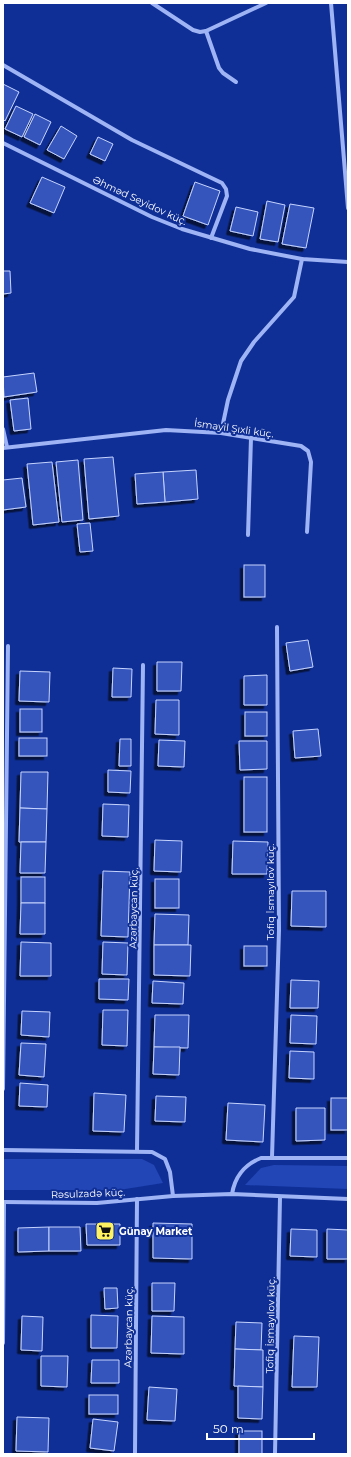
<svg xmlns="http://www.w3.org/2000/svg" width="351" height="1457" font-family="Montserrat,sans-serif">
<defs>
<filter id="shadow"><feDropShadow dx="-3.5" dy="3.5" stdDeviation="0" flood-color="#0009"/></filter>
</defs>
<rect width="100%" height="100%" fill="#0f2f96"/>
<g fill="#2246b6">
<polygon points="3,1159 142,1159 154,1165 163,1183 119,1190 3,1190"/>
<polygon points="274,1165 348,1166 348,1189 245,1185 261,1168"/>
</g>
<g fill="#3455bd" stroke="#c6d4fe" filter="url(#shadow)">
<polygon points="3,84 19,92 5,121 3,119"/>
<polygon points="16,106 33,114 22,137 5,129"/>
<polygon points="35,114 51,122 40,145 24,137"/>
<polygon points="61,126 77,136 64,159 47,150"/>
<polygon points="98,137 113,144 105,161 90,154"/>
<polygon points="42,177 65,187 54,213 30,203"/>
<polygon points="195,182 220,191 208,225 183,216"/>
<polygon points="267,201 285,205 278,242 260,239"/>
<polygon points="290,204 314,208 306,248 282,244"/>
<polygon points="236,207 258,212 253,236 230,231"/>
<polygon points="3,271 10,271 11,293 3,294"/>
<polygon points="34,373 37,392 4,397 3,377"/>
<polygon points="28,398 31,429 14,431 10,400"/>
<polygon points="113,457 119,516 89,519 84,459"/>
<polygon points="78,460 83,520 62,522 56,462"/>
<polygon points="52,462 59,522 33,525 27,464"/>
<polygon points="196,470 198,499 165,502 163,472"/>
<polygon points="163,472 165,502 137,504 135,474"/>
<polygon points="22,478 26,507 3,510 3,480"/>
<polygon points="90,523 93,551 80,552 77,524"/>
<rect x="244" y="565" width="21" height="32"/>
<polygon points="308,640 313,667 290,671 286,643"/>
<polygon points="157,662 182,662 181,691 157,691"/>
<polygon points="113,668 132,669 131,697 112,697"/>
<polygon points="20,671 50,672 49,702 19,701"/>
<polygon points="267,675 267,705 244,705 244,676"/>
<polygon points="156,700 179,700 179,735 155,734"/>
<rect x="20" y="709" width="22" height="23"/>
<rect x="245" y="712" width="22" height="24"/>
<polygon points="318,729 321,756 295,758 293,731"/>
<rect x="19" y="738" width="28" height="18"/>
<polygon points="120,739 131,739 131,766 119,766"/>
<polygon points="159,740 185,741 184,767 158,766"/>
<polygon points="239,741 267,741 267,769 240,770"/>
<polygon points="108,770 131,771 130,793 108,792"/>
<polygon points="21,772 48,772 47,809 20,808"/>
<rect x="244" y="777" width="23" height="55"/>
<polygon points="103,804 129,805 128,837 102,836"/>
<polygon points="20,808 47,809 46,842 19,842"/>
<polygon points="155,840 182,841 181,872 154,871"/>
<polygon points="233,841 268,842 267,874 232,874"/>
<polygon points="21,842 46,842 45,873 20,873"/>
<polygon points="103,871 130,872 128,937 101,936"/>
<rect x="21" y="877" width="24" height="26"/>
<rect x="155" y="879" width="24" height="29"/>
<polygon points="292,891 326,891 326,927 291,926"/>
<polygon points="21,903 45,903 45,934 20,934"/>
<polygon points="155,914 189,915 188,945 154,945"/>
<polygon points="21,942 51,943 51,976 20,976"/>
<polygon points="103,942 128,943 127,975 102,974"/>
<polygon points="154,945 191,945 190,976 154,975"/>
<rect x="244" y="946" width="23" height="20"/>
<polygon points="99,979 129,979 128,1000 99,999"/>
<polygon points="291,980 319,981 318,1008 290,1008"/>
<polygon points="153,981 184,983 183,1004 152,1003"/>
<polygon points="103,1010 128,1010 127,1046 102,1045"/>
<polygon points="22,1011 50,1012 49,1037 21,1035"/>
<polygon points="155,1015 189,1015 188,1048 154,1047"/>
<polygon points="291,1015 317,1016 316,1044 290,1043"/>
<polygon points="21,1043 46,1044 44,1077 19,1075"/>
<polygon points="154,1047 180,1047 179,1075 153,1074"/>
<polygon points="290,1051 314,1052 314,1079 289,1078"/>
<polygon points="20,1083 48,1085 47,1107 19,1106"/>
<polygon points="94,1093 126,1095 124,1132 93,1131"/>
<polygon points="156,1096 186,1097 185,1122 155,1121"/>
<rect x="331" y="1098" width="17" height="32"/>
<polygon points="228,1103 265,1105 263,1142 226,1140"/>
<polygon points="296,1108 325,1108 325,1140 296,1141"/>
<polygon points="153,1223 192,1224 192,1259 153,1258"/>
<polygon points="86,1224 120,1224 120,1245 87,1245"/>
<polygon points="49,1227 49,1251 18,1252 18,1228"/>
<polygon points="49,1227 80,1227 81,1251 49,1251"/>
<polygon points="291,1229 317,1230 317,1257 290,1256"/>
<polygon points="327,1229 348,1230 348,1259 327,1259"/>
<polygon points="152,1283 175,1283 174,1311 152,1311"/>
<polygon points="104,1288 117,1288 118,1308 105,1309"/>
<polygon points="91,1315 118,1316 117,1348 91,1348"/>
<polygon points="22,1316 43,1317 42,1351 21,1350"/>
<polygon points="152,1316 184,1317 184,1354 151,1353"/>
<polygon points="236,1322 262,1323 261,1350 235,1349"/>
<polygon points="294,1336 319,1337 317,1387 292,1387"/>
<polygon points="235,1349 263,1350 263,1387 234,1386"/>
<polygon points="41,1356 68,1356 67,1387 41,1386"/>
<polygon points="92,1360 119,1360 119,1383 91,1383"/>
<polygon points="238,1386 263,1387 262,1419 238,1418"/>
<polygon points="149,1387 177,1389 175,1421 147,1420"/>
<rect x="89" y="1395" width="29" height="19"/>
<polygon points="17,1417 49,1418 48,1452 16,1451"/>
<polygon points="93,1419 118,1422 114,1451 90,1448"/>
<rect x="239" y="1431" width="23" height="23"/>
</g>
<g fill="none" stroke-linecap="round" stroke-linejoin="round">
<g stroke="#9eb4f4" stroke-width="4">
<polyline points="152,3 193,30 200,32 206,31 266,3"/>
<polyline points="331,3 348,208"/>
<polyline points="206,31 219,68 223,73 236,82"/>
<polyline points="3,65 132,140 222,183 226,189 227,196 211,238"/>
<polyline points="3,143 152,217 182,229 250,249 302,259 348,262"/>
<polyline points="3,429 7,447"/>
<polyline points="221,433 228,400 241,361 254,342 294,297 302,259"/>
<polyline points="3,448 166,430 221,433 301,446 308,451 311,462 307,532"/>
<polyline points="248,535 251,438"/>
<polyline points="3,1089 8,646"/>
<polyline points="3,1150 152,1152 165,1159 170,1172 173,1196"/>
<polyline points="137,1151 143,665"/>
<polyline points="272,1157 279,930 277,627"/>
<path d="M232,1194C235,1176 244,1165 261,1158H348"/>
<polyline points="3,1202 97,1203 173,1196 232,1194 348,1199"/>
<polyline points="3,1343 4,1202"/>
<polyline points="135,1454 137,1199"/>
<polyline points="275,1454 280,1197"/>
</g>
</g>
<defs>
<symbol id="supermarket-square" viewBox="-11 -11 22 22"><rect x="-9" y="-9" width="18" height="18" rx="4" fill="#fff262" stroke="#0f2f96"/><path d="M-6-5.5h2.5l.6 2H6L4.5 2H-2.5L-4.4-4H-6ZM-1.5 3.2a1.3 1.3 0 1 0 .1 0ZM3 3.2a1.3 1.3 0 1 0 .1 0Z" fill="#111"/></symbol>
</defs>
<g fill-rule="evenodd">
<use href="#supermarket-square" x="94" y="1220" width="22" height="22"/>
</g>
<g text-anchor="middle" stroke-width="4" stroke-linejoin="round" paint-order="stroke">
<g font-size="10" fill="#fff" stroke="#0f2f96">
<text transform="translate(140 200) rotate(25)" y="4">Əhməd Seyidov küç.</text>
<text transform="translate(234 428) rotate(8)" y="4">İsmayil Şıxli küç.</text>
<text transform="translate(270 892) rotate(-90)" y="4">Tofiq İsmayılov küç.</text>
<text transform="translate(133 908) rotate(-89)" y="4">Azərbaycan küç.</text>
<text transform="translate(88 1193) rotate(-2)" y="4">Rəsulzadə küç.</text>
<text transform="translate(270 1325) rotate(-89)" y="4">Tofiq İsmayılov küç.</text>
<text transform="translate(128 1327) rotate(-89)" y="4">Azərbaycan küç.</text>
</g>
<g font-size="10" font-weight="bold" fill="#fff" stroke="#0f2f96" text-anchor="start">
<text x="119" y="1235">Günay Market</text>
</g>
</g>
<rect width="351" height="1457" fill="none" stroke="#ffffff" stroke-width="8"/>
<path d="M207 1433v6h107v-6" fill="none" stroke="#ffffff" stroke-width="2"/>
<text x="213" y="1433" font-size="12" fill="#ffffff" stroke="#0f2f96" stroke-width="3" paint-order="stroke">50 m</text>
</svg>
